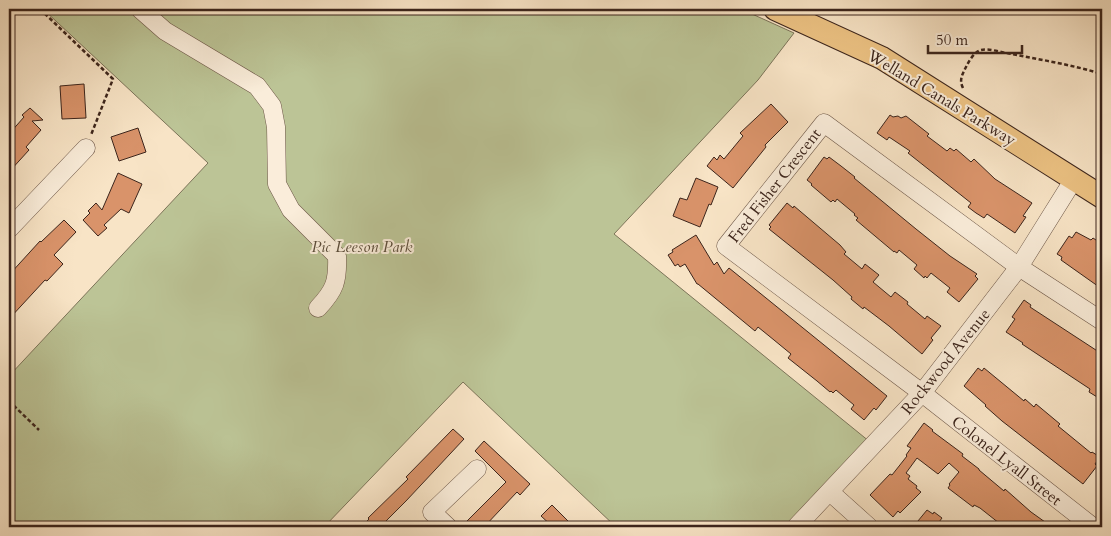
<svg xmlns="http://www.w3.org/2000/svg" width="1111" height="536" font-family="Cardo,serif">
<rect width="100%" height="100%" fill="#f8e4c6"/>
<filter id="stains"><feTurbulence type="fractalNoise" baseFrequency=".004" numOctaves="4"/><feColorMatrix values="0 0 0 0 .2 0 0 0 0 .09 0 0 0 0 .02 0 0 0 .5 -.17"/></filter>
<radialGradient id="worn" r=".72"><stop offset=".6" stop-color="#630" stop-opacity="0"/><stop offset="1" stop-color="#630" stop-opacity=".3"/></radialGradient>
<polygon fill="#bcc496" stroke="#7c7459" points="43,9 741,9 794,33 758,80 614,234 875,446 801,527 616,527 463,382 324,527 9,527 9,376 208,163"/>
<g fill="#d9936a" stroke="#3c251c">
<polygon points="84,84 86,118 62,119 60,86"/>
<polygon points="771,104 788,122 765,145 766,147 733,188 707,166 714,157 717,160 720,155 724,159 743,136 740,133"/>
<polygon points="30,108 43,120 32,121 41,130 26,147 29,150 9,172 9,134 24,117 22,115"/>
<polygon points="890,115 893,117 898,116 901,118 906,116 929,134 927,136 947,151 950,148 954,151 956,149 971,162 974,159 995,179 1032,203 1023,216 1026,217 1015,233 987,214 984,218 976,213 968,207 971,203 908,153 910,151 889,137 887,140 877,133"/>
<polygon points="138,128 146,152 119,161 111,137"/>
<polygon points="824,157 827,159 829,157 841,166 855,177 854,178 916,229 950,256 977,274 975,276 978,279 959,302 947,292 950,288 931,273 927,278 925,276 924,278 914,269 917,265 899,250 897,253 894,251 894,252 856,220 858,218 854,215 855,214 837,199 835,202 833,200 831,202 811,185 812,184 807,180"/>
<polygon points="118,173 142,184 129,213 121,209 104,225 107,228 98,236 83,220 90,213 88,211 96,203 102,210"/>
<polygon points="696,178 718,187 711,205 709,204 700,227 673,216 680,198 687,200"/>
<polygon points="787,203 793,208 794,206 840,245 846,252 844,254 862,269 865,264 879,275 873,282 891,297 895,292 908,302 907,304 925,319 927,316 941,326 931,338 933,340 922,354 889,326 864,307 863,309 851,299 852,297 833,280 769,229 771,227 769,225"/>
<polygon points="64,220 76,232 54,255 63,264 47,281 45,280 9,319 9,275 40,241 41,242"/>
<polygon points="1076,232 1091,240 1093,238 1102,244 1102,289 1061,260 1062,257 1057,254 1069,236 1072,238"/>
<polygon points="696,235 714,265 717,262 724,274 729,268 887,396 876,410 874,408 864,420 863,419 851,409 854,405 836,390 833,393 831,391 830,392 817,381 788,358 791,354 774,340 758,327 755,331 698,284 697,284 685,264 680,267 678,264 675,266 668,255 673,252 672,250"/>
<polygon points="1024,300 1031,305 1030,307 1102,354 1102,400 1089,392 1090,389 1022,344 1023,343 1006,332 1015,319 1012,317"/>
<polygon points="978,368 982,371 984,368 1024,401 1025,399 1034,407 1036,404 1060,424 1058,426 1091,453 1092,452 1100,457 1095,464 1097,466 1083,484 1002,421 985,406 986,405 964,386"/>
<polygon points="924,423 933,430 932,431 963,454 962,456 979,469 979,470 1004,491 1005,489 1031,512 1052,527 1004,527 980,508 974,505 973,507 948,488 950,485 949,484 959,472 949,463 938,474 917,458 906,473 910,476 908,479 917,486 916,488 921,492 900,513 898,511 893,517 870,495 890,474 892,475 907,456 906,455 911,448 907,446"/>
<polygon points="453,429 464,439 406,501 380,527 361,527 369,519 368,518 408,479 406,477"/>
<polygon points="484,441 530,484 520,495 517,492 484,527 461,527 506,482 475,451"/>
<polygon points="552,505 574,527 553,527 541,516"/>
<polygon points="927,510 933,514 934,512 942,518 939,522 946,527 913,527"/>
</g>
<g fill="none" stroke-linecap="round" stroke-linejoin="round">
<defs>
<g id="minor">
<path d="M140,9L165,31L257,86L272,106L276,127L277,184L291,210L337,256C338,281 335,290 318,308"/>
<polyline points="9,229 86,148"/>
<polyline points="830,492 869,527"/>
<polyline points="448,527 432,512 477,469"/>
<polyline points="796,527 922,393 1019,267 1074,179"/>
<polyline points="1093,527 922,393 726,246 824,123 1019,267 1102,321"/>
</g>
<polyline id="major" points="775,9 882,58 1102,197"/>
</defs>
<use href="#minor" stroke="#6b5546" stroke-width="19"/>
<use href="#major" stroke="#3c251c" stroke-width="24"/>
<g stroke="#3c251c" stroke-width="2.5" stroke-dasharray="4 2.5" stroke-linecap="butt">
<polyline points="40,9 113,79 91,135"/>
<path d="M963,88C959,80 962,75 966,67C969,61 974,52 981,50C990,48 1003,53 1012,54C1042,60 1073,65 1102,74"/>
<polyline points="9,401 39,430"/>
</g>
<use href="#minor" stroke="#faedda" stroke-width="18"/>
<use href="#major" stroke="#ecc283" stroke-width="22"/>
</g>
<g text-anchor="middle" stroke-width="4" stroke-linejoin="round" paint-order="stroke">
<g font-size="16" fill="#3c251c" stroke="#faedda">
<text transform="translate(942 97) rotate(31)" y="6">Welland Canals Parkway</text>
<text transform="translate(774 185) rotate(-52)" y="6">Fred Fisher Crescent</text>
<text transform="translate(945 361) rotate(-51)" y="6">Rockwood Avenue</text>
<text transform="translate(1007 460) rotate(38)" y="6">Colonel Lyall Street</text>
</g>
<g font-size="16" font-style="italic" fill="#5c4d3a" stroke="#faedda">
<text x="362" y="252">Pic Leeson Park</text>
</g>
</g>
<rect width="1111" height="536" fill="none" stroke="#f8e4c6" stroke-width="30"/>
<rect x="10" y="10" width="1091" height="516" fill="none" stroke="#3c251c" stroke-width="2.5"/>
<rect x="15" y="15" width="1081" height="506" fill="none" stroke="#3c251c"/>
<path d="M928 45v8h94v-8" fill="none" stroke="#3c251c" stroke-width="2.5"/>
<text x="936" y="45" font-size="15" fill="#3c251c" stroke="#faedda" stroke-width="4" paint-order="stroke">50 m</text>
<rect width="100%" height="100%" filter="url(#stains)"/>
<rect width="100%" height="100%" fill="url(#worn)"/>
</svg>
